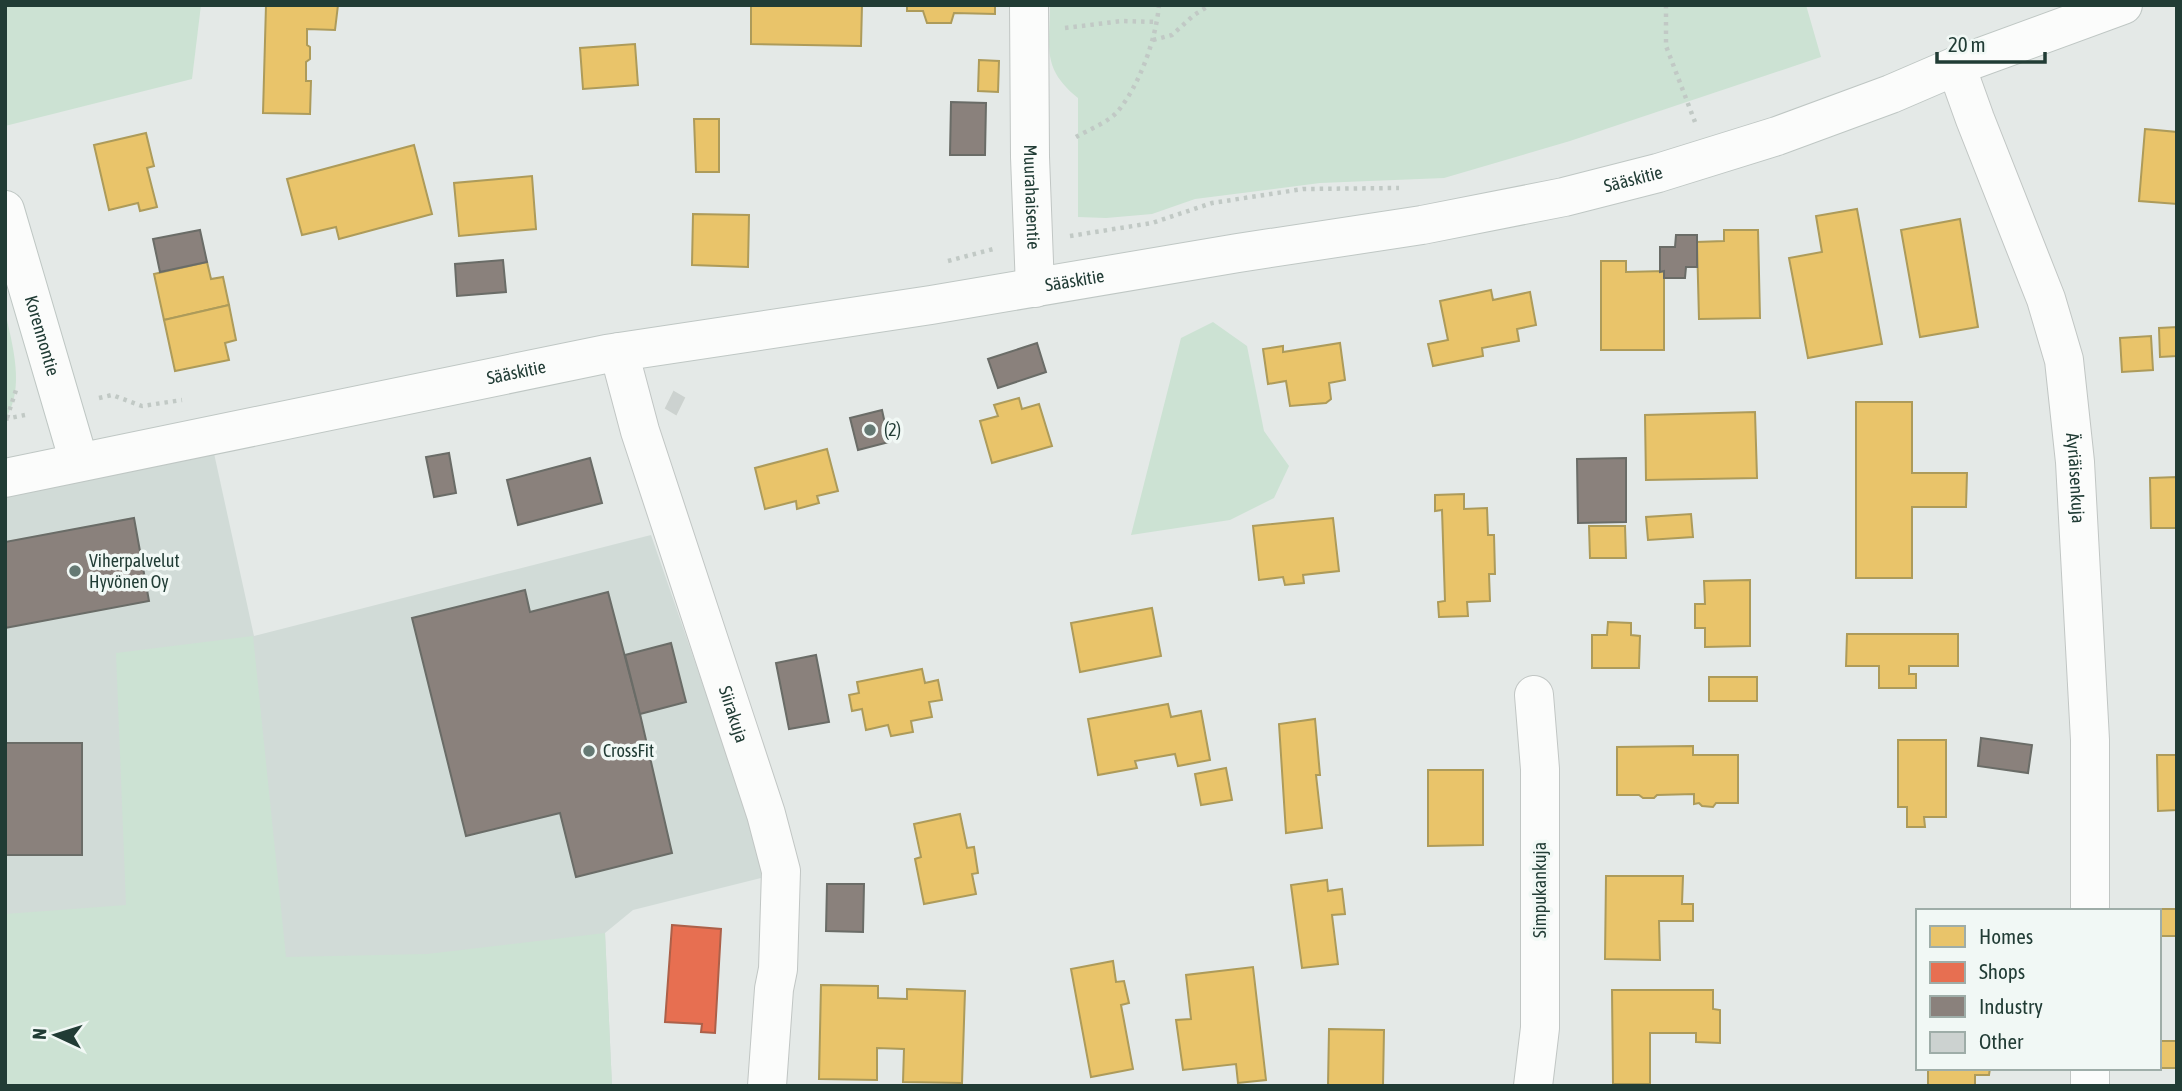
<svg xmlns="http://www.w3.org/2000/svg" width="2182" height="1091" font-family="'Asap Condensed',sans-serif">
<rect width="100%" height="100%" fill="#e4e9e7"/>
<polygon fill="#d1dbd7" points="210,435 254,636 651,535 769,876 633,910 605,933 612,1086 5,1086 5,480"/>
<g fill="#cce2d3">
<polygon points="5,5 201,5 192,79 5,126"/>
<path d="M1050,5H1806L1821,57L1570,141L1444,178L1320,183L1195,199L1152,214L1106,218L1078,217V98C1041,68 1050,48 1050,5Z"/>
<path d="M5,311C12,344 26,389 5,419Z"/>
<polygon points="1213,322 1247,346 1264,431 1289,466 1274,498 1230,520 1131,535 1181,338"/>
<polygon points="253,636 286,957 427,954 605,933 612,1086 5,1086 5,914 126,905 116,653"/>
</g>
<g fill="#e9c46a" stroke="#ad9b5a" stroke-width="2">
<polygon points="266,5 338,5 335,30 307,29 307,45 310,47 310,59 306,62 306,81 311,81 310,114 263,113"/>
<polygon points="751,5 862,5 861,46 751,44"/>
<polygon points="907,5 995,5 995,14 954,13 951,23 927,23 923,11 907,11"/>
<polygon points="635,44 638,85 583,89 580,48"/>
<polygon points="979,60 999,61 998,92 978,91"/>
<polygon points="694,119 719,119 719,172 696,172"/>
<polygon points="2145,129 2177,132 2177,204 2139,201"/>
<polygon points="146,133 154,166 147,168 157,207 140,211 138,203 109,210 94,145"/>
<polygon points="414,145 432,214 339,239 336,227 302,235 287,179"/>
<polygon points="532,176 536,229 459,236 454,183"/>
<polygon points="1857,209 1882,344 1808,358 1789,258 1822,252 1816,216"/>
<polygon points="693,214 749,215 748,267 692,265"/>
<polygon points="1960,219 1978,327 1920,337 1901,230"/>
<polygon points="1724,230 1758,230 1760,318 1699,319 1697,242 1724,241"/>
<polygon points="1601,261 1626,261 1626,272 1664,271 1664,350 1601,350"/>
<polygon points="207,262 211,279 223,277 229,305 164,320 154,274"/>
<polygon points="1491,290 1493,300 1530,292 1536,325 1517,329 1519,341 1482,348 1483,356 1433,366 1428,344 1448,340 1440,301"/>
<polygon points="229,305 236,340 225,343 229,360 175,371 164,320"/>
<polygon points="2177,327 2177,356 2160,357 2159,328"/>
<polygon points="2151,336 2153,370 2122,372 2120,338"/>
<polygon points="1340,343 1345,380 1329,383 1331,399 1326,403 1290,406 1286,381 1268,384 1263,349 1283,346 1283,352"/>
<polygon points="1019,398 1022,409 1039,404 1052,446 992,463 980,421 998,416 994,405"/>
<polygon points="1856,402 1912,402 1912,473 1967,473 1966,507 1912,507 1912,578 1856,578"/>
<polygon points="1755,412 1757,478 1646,480 1645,415"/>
<polygon points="827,449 838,491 817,496 819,503 797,509 796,501 765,509 755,468"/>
<polygon points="2177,477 2177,528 2151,528 2150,478"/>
<polygon points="1464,494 1464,509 1487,508 1488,535 1494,535 1495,574 1489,574 1490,601 1467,602 1468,616 1439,617 1438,602 1445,601 1442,510 1435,511 1435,495"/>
<polygon points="1691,514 1693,537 1648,540 1646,517"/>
<polygon points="1333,518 1339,571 1303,575 1304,583 1285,585 1283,577 1259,580 1253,526"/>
<polygon points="1589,526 1625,526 1626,558 1590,558"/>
<polygon points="1750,580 1750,646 1705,647 1705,628 1695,628 1695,604 1705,604 1704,581"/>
<polygon points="1152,608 1161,656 1080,672 1071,623"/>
<polygon points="1608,622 1631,623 1631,635 1640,636 1639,668 1592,668 1592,635 1607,635"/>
<polygon points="1847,634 1958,634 1958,666 1909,666 1909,674 1916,674 1916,688 1879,688 1879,666 1846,666"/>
<polygon points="922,669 925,683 938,680 942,700 929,702 932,717 911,721 913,732 891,736 888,725 866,730 862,709 852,711 849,695 859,693 857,682"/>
<rect x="1709" y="677" width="48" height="24"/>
<polygon points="1168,704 1171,717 1201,711 1210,760 1178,766 1175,754 1135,761 1137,768 1098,775 1088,719"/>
<polygon points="1315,719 1320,775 1316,775 1322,828 1286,833 1279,724"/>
<polygon points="1898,740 1946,740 1946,817 1924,817 1925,827 1907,827 1907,807 1898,807"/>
<polygon points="1693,746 1693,755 1738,755 1738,803 1716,803 1713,807 1702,806 1699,803 1694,804 1694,794 1657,795 1654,798 1643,798 1639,795 1617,795 1617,747"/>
<polygon points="2157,755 2177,755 2177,810 2158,811"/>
<polygon points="1226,768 1232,800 1201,805 1195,774"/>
<polygon points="1428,770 1483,770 1483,845 1428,846"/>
<polygon points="960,814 967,848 974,847 978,873 972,874 976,894 924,904 915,859 921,857 914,824"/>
<polygon points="1606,876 1683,876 1682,904 1693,904 1693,921 1659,921 1660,960 1605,959"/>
<polygon points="1327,880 1328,891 1342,889 1345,914 1332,915 1338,964 1302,968 1291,885"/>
<polygon points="2157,909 2177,909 2177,936 2159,936 2159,911"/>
<polygon points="1113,961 1116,982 1124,981 1129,1003 1121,1005 1133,1069 1091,1077 1071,969"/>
<polygon points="1253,967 1266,1080 1238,1083 1236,1064 1183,1070 1176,1020 1191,1019 1186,975"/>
<polygon points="821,985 878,986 878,998 907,999 907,989 965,991 962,1083 903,1082 904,1049 877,1048 877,1080 819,1079"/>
<polygon points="1612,990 1713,990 1713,1009 1720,1010 1720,1043 1696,1042 1696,1033 1650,1033 1650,1084 1613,1084"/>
<polygon points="1329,1029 1384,1030 1383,1086 1328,1086"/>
<rect x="2159" y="1041" width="18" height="27"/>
<polygon points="1928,1068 1990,1068 1989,1075 1975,1075 1975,1086 1928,1086"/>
</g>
<polygon fill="#e76f51" stroke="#ac6049" stroke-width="2" points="672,925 721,929 715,1033 701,1032 702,1024 665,1022"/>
<g fill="#8a817c" stroke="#6a6c67" stroke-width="2">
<polygon points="951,102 986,103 985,155 950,155"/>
<polygon points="200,230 207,262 160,272 153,239"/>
<polygon points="1676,235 1697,235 1697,267 1686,267 1685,278 1664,278 1664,271 1660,272 1660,247 1675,247"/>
<polygon points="503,260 506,292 457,296 455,264"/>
<polygon points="1037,343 1046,372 998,388 988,359"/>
<polygon points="882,410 889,442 858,450 850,418"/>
<polygon points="449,453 456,493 434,497 426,457"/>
<polygon points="590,458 602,503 518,525 507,480"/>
<polygon points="1626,458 1626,522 1578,523 1577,459"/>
<polygon points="134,518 149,601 5,628 5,542"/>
<polygon points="525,590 530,612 608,592 640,714 672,853 576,877 560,813 466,836 412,618"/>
<polygon points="671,643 686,702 640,714 625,655"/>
<polygon points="816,655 829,722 789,729 776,663"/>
<polygon points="1981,738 2032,745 2028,773 1978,766"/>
<polygon points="5,743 82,743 82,855 6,855"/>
<polygon points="827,884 864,884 863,932 826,931"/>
</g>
<polygon fill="#ccd2d0" stroke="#ccd2cf" stroke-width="2" points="674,392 684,398 676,414 666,408"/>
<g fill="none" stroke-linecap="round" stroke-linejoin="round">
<defs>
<g id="street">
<path id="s1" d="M1029,5L1030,157L1035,288"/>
<path id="s2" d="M1956,66L1975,119L2046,299L2064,360L2075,462L2090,740V911"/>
<path id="s3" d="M619,352L640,431L766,814L781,871L778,969L774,989L767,1086"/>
<polyline points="2090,1068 2090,1086"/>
<polyline points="1533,1086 1540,1028 1540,769 1534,695"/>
</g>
<g id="secondary">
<path id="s4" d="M5,210L79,462"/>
<path id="s5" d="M5,478L606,354L931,305L1238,253L1422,225L1564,197L1658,173L1777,136L1891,94L1956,66L2123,5"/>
</g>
</defs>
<use href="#street" stroke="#c1c6c4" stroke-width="40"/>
<use href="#secondary" stroke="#bfc7c4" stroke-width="40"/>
<g stroke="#c1c9c5" stroke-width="4.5" stroke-dasharray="3.5 5" stroke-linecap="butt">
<polyline points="1666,5 1666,46 1695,122"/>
<polyline points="1065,28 1122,21 1158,22"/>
<polyline points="1153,40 1172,35 1194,15 1210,5"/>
<path d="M1076,137C1088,130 1109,122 1118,111C1140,84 1156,39 1159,5"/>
<polyline points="1070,236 1152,223 1212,203 1303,189 1399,188"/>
<polyline points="948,261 997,248"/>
<polyline points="99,398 112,395 142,406 182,400"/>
<polyline points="7,418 16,390"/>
<polyline points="5,419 25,415"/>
</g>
<use href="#street" stroke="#fbfcfb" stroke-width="38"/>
<use href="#secondary" stroke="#fbfcfb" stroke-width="38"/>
</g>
<g fill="#657973" stroke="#f1f8f5" stroke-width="2.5">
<circle cx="870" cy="430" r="7"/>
<circle cx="75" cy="571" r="7"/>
<circle cx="589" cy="751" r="7"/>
</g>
<g text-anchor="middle" stroke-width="7" stroke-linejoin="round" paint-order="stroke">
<g font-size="18" fill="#213c35" stroke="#f1f8f5">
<text dy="6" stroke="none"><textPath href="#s5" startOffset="1656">Sääskitie</textPath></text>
<text dy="6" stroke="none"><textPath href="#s1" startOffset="192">Muurahaisentie</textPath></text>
<text dy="6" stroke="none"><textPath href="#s5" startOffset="1088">Sääskitie</textPath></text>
<text dy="6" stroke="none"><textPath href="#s4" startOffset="131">Korennontie</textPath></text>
<text dy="6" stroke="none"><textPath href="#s5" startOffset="522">Sääskitie</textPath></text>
<text dy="6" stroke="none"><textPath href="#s2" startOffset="432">Äyriäisenkuja</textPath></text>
<text dy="6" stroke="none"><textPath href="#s3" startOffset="380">Siirakuja</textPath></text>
<text transform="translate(1540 890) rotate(-90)" y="6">Simpukankuja</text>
</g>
<g font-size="18" fill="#213c35" stroke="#f1f8f5" text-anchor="start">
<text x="884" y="436">(2)</text>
<text x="89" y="567">Viherpalvelut<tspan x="89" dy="21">Hyvönen Oy</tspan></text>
<text x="603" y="757">CrossFit</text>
</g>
</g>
<rect width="2182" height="1091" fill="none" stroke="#213c35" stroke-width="14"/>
<rect x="1916" y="909" width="245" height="161" fill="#f1f8f5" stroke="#9eada8" stroke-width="2"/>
<rect x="1930" y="926" width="35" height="21" fill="#e9c46a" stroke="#9eada8" stroke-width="2"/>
<text x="1979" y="944" font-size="21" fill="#213c35">Homes</text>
<rect x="1930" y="962" width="35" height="21" fill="#e76f51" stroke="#9eada8" stroke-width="2"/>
<text x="1979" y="979" font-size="21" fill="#213c35">Shops</text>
<rect x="1930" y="996" width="35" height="21" fill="#8a817c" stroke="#9eada8" stroke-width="2"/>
<text x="1979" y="1014" font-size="21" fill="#213c35">Industry</text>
<rect x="1930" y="1032" width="35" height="21" fill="#ccd2d0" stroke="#9eada8" stroke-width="2"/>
<text x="1979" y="1049" font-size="21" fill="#213c35">Other</text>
<g transform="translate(56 1035) rotate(274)" stroke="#f1f8f5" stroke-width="5" paint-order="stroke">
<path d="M0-5L12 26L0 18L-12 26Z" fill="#213c35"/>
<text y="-10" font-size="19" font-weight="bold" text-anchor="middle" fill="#213c35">N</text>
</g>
<path d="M1937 52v10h108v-10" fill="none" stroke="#213c35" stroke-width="3.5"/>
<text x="1948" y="52" font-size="21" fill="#213c35" stroke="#f1f8f5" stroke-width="5" paint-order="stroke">20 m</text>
</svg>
